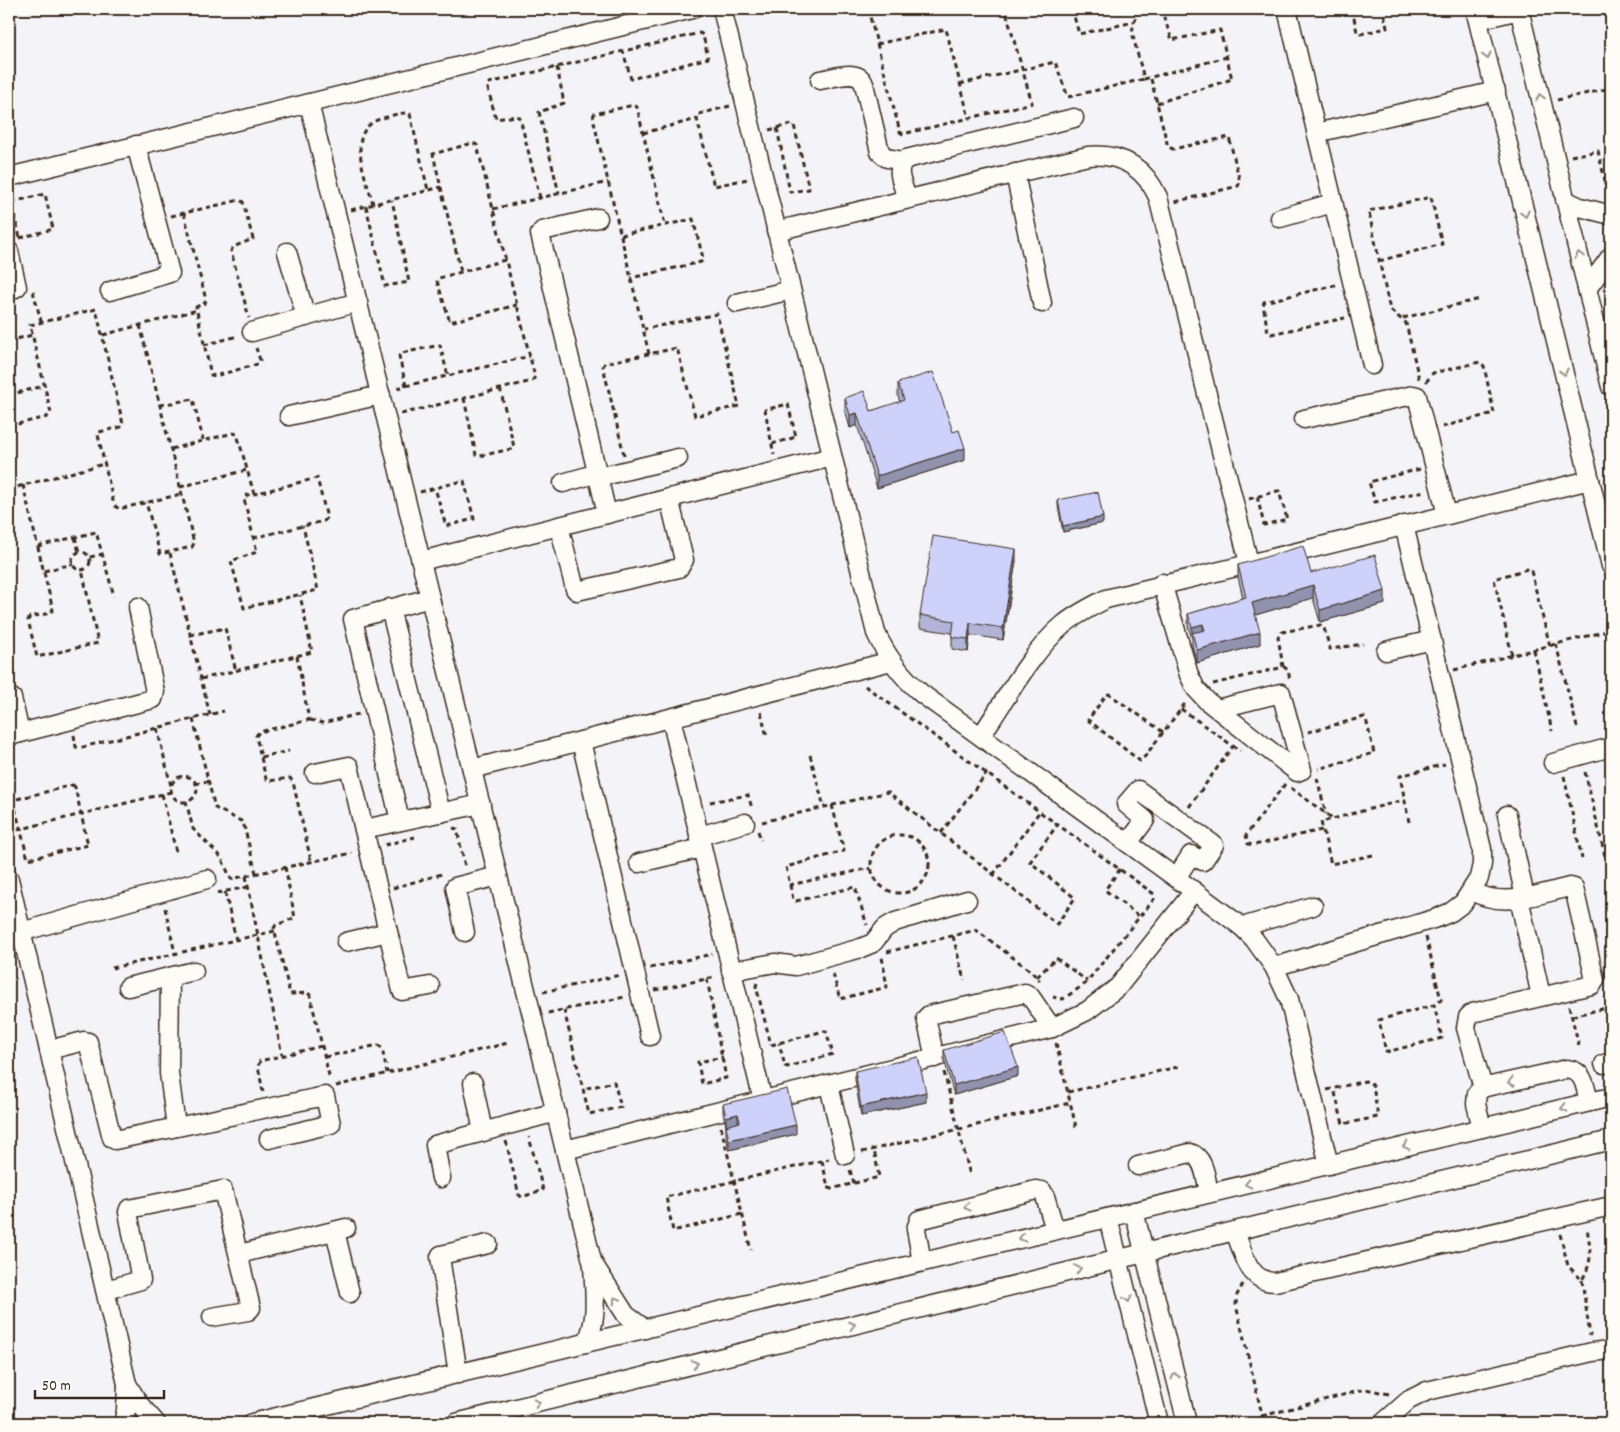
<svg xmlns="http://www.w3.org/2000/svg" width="1620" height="1432" font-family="Dekko,sans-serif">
<rect width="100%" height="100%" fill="#f4f3f7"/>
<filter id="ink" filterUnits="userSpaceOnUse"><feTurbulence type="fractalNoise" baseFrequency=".02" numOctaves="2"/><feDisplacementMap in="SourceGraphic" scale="10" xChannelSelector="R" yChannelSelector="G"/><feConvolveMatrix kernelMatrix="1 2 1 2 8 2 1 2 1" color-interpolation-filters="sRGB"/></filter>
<g filter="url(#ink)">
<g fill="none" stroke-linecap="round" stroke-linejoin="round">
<defs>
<g id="minor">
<path d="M722,9L876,633C887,657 901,676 922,694L1194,891L1242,927L1254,939L1274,967L1289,999L1329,1165"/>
<polyline points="1287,9 1372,365"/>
<polyline points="1475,9 1611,566"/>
<polyline points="1519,9 1611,387"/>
<polyline points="1478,20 1519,10"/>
<path d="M820,80C834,78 858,68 864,84L880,152L887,158L903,161"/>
<path d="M309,103L593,1265C594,1291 599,1320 586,1343"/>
<polyline points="1316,133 1496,91"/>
<polyline points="1015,173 1042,303"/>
<polyline points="9,177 692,9"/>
<path d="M907,199C904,186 893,169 906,159L1074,118"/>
<polyline points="1565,200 1580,207 1611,215"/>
<polyline points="598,218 542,231 540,234 607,514"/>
<polyline points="1280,218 1333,203"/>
<path d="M776,231L1088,156C1121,153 1144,167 1158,197L1249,563"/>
<polyline points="9,251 17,287 9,291"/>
<polyline points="287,252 306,317"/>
<polyline points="1587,289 1611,256"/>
<polyline points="110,291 170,273 136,145"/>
<polyline points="737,303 791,290"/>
<polyline points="252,332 358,302"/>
<polyline points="289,416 381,395"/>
<polyline points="1304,419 1413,395 1417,396 1447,515"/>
<polyline points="599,477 678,458"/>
<polyline points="563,483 598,473"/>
<polyline points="559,526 575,589 577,591 679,568 684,560 669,498"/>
<polyline points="421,561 832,457"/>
<polyline points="1162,583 1189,675 1196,689 1207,701 1297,772 1302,770 1281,693 1217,709"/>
<polyline points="390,608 441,813"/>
<polyline points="1386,651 1432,640"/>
<polyline points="12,698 20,733"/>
<polyline points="671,718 763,1101"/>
<polyline points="9,736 153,699 155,692 138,607"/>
<path d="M981,736C1004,702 1032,651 1063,625C1076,614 1091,607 1106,599L1590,480"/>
<polyline points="581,741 650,1036"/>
<polyline points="1553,763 1611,747"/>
<polyline points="472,769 891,661"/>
<polyline points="315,773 349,766 402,991 430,986"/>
<polyline points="1507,815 1525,897"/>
<polyline points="400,821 353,619 430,598"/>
<polyline points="364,829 481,804"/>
<polyline points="699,836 745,823"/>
<polyline points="1128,843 1145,820 1126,804 1138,790 1214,845 1203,861 1191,855 1176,878"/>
<polyline points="639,863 702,848"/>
<polyline points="9,879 127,1384 126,1411 123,1423"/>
<path d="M1472,891C1503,909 1538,894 1570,887L1574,888L1595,980L1592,985L1472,1013L1468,1017L1466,1028L1483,1088"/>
<polyline points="1519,898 1541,996"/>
<polyline points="1242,927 1313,906"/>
<polyline points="21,932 207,879"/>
<polyline points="465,932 455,887 498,876"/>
<polyline points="346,942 388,932"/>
<polyline points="1274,967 1437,918 1451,912 1463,903 1479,878 1482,864 1482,849 1404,525"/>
<polyline points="731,971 775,963 796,966 861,948 873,943 885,928 895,922 967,900"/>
<polyline points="170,977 169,1073 176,1127"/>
<polyline points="128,987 194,971"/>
<polyline points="49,1050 84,1041 88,1042 112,1138 115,1140 325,1096 331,1124 269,1139"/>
<polyline points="935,1058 926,1018 929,1015 1025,993 1030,996 1052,1028"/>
<polyline points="1604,1064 1611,1062"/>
<polyline points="473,1083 483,1132"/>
<polyline points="829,1085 845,1155"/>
<path d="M1482,1128L1476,1104L1477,1093L1481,1089L1486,1087L1567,1069C1585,1071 1585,1087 1589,1102"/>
<polyline points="565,1150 1052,1028 1087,1011 1118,987 1194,891"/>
<path d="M1138,1166L1190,1153C1205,1157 1206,1180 1209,1193"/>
<polyline points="441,1178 435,1145 556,1112"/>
<polyline points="1134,1211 1187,1423"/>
<polyline points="1108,1218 1159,1423"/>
<polyline points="335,1231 350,1293"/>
<path d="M1235,1231C1243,1252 1248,1282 1275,1282L1611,1206"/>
<polyline points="239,1254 346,1228"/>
<polyline points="922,1262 916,1229 919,1220 1036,1190 1042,1191 1045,1196 1055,1230"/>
<polyline points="594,1265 626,1315 645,1329"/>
<polyline points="106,1290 141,1280 128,1212 129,1209 223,1190 251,1308 248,1311 212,1317"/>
<polyline points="458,1374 440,1257 441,1255 488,1244"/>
<polyline points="127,1384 139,1404 156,1423"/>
<polyline points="252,1423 1611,1097"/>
<polyline points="456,1423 1144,1253 1611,1140"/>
<polyline points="1383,1423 1409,1400 1427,1391 1592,1352 1611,1350"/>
</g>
</defs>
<use href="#minor" stroke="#3b2a1e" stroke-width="21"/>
<g stroke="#3b2a1e" stroke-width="3" stroke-dasharray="5 4" stroke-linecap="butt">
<polyline points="868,9 900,132 903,134 1032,103 1005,9"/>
<polyline points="1072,9 1079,34 1134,22"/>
<polyline points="1137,9 1132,32 1144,79 1227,57"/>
<polyline points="1352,9 1357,32 1360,34 1387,28 1383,9"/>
<polyline points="877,44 946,29 969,118"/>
<polyline points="557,67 564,103 539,112 559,193"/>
<polyline points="1151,79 1168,147 1173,149 1229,137 1240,182 1238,186 1175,202"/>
<polyline points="960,84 1055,62 1068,97 1144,79"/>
<polyline points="1557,100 1611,88"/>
<polyline points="1157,103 1232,79 1220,30 1172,40 1161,9"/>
<polyline points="730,106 699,114 697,119 714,186 748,179"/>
<polyline points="769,130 792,124 794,125 809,189 790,192 777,128"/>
<polyline points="643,133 697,119"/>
<polyline points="1571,156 1598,151 1609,197"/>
<polyline points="540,198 520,118 516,116 496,119 487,85 489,83 700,33 703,35 708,58 631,79 623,51"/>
<path d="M373,204C366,176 343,129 383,118C391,116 403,111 410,114L428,190"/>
<polyline points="366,206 385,286 409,282 392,200"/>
<polyline points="493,209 608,182"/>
<polyline points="351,210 441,187"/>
<polyline points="184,213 206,300 205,303 196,307 211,375 215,376 258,364 260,360 256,348"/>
<polyline points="171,216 240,200 243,202 253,239 233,247 231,251 249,318"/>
<polyline points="621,235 693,219 703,258 701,262 631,278"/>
<polyline points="20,238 53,229 45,194 12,202 12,204 20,238 21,239"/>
<polyline points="505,260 439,278 437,281 450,322 517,305"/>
<polyline points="1379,261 1442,244 1431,197 1369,211 1369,213 1390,310 1406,323 1419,379"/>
<polyline points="1336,285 1264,302 1263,305 1268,332 1271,334 1345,318"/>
<polyline points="33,291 41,321"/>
<polyline points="1403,318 1480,299"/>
<polyline points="140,325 194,543 192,547 160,554 146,502"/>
<polyline points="103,335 197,310"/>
<polyline points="9,341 32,335"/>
<polyline points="204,345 238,336"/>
<polyline points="649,354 593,118 594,114 634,105 637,107 665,225"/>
<polyline points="1426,382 1433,373 1480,362 1484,366 1494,413 1442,427"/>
<polyline points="406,386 399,356 402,353 440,345 448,376"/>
<polyline points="397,388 530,356"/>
<polyline points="9,395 44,386"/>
<polyline points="464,398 476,455 480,456 511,449 514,447 500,388"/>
<polyline points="160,405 193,399 203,440"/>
<polyline points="401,414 532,381 535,377 477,145 473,143 433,154 461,272"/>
<polyline points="9,426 47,417 51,413 30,325 96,309 123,424 121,427 99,432 98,435 114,505 119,509 182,494"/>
<polyline points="772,444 796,437 788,404 765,410 774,455"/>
<polyline points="171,449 233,433 237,434 254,494 247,495 244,499 257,552 231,561 244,608 318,590 303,526"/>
<polyline points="624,455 603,366 605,363 677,348 695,416 739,406 717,314 644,329"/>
<polyline points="1420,469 1369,482 1375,502 1425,491"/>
<polyline points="23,485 53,610 50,613 30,617 28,620 37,657 98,643 82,570"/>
<polyline points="180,487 247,470"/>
<polyline points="9,489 104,464"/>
<polyline points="420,492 462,481 464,481 474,519 446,526 435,488"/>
<polyline points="1249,499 1277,491 1279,491 1287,519 1264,525 1257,496"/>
<polyline points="75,537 79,552"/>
<polyline points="253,538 324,521 327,518 317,478 254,494"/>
<polyline points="38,546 96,532 114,596"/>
<circle cx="81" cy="561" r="9"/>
<polyline points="170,553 210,715"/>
<polyline points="90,557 103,554"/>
<polyline points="44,571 73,564"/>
<polyline points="190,635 225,628 236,671"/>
<polyline points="1556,644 1577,727"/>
<polyline points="1534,650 1552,731"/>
<polyline points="1512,655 1494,579 1527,569 1531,571 1550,646"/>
<polyline points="297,656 309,720 259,732 256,736 266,779 269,781 290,778 293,782 311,861"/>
<polyline points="1283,667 1278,637 1282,632 1320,625 1324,628 1330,649 1363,644"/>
<polyline points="1454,670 1611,630"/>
<polyline points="201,679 312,652 300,595"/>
<polyline points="1213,684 1284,667 1288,670 1290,680"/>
<polyline points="865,686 1154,894 1154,899 1085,984 1063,999 1053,997"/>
<polyline points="1181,709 1240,751"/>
<polyline points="761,712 767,737"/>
<polyline points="193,719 215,808 243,822 256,873"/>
<polyline points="310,720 323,723 359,714"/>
<polyline points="157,728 171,786"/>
<polyline points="1163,732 1109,694 1106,695 1088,720 1140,761 1142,760 1187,701"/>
<polyline points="1308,732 1364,717 1366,719 1374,753 1318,769"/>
<polyline points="74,735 76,747 79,748 224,711"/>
<polyline points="810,755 824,807"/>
<polyline points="261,757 289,751"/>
<polyline points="1585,772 1605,856"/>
<polyline points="1564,776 1582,859"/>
<circle cx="184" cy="789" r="13"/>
<polyline points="1317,778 1326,814"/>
<polyline points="195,784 208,781"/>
<polyline points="1285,784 1246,835 1248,844 1254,845 1322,830"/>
<polygon points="73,785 75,787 88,845 28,859 13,800"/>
<polyline points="1291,788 1332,818"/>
<polyline points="162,794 176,852"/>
<polyline points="186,801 193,829 221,857 231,879 352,853"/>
<polyline points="710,802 748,795 752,808"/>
<polyline points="832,805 844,851 786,867 793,899 796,901 855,887 867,925"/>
<polyline points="1189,807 1233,746"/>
<polyline points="762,822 888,792 1057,924 1075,898 1030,862 1058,824"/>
<polyline points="1409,822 1400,776 1445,764"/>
<polyline points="453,828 457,829 465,867"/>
<polyline points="758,831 761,840"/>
<polyline points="9,832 171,792"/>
<polyline points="941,833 987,773"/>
<circle cx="900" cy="864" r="29"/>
<polyline points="385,845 415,837"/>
<polyline points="1373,855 1331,864 1321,822 1404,800"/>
<polyline points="285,867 295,918 276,925 274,928 290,994 308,993 310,995 330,1080"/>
<polyline points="1120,869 1105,890 1140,917"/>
<polyline points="993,875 1040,811"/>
<polyline points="246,876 282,1055"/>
<polyline points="789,885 871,868"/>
<polyline points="393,888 442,874"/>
<polyline points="225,892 236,940"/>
<polyline points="217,893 248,887"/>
<polyline points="165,908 175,953"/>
<polyline points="953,936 964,980"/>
<polyline points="1426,937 1441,1000 1434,1005 1379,1020 1386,1052 1442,1038 1434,1005"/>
<polyline points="887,952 976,930 1031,971 1040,981"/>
<polyline points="112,968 275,931"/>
<polyline points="650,968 712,954"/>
<polyline points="833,974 840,999 887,987 882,957"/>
<polyline points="1037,977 1056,958 1087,981"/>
<polyline points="707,979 726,1078 702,1084 698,1062 723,1057"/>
<polyline points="757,983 756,986 771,1045"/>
<polyline points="655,990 715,977"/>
<polyline points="543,992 620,975"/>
<polyline points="1569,1006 1579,1046"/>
<polyline points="564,1010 589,1114 621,1107 614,1082 583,1089"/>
<polyline points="548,1013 625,997"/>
<polyline points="1572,1016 1611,1007"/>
<polyline points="1056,1043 1076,1127"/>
<polyline points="771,1045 824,1031 826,1031 833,1054 787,1067 785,1066 779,1043"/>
<polyline points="325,1057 378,1045 382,1048 387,1073"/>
<polyline points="944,1072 970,1175"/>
<polyline points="336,1086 508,1043"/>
<polyline points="1327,1090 1365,1081 1370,1082 1373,1086 1378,1117 1343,1124 1334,1089"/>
<polyline points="263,1092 258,1066 260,1061 322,1046"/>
<polyline points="1068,1092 1182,1066"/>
<polyline points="721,1127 751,1250"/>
<polyline points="506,1141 519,1195 522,1197 543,1190 529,1137"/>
<polyline points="862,1152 1070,1103"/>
<polyline points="822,1161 828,1187 831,1189 879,1177 874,1149"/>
<polyline points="850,1170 854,1184"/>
<polyline points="742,1214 673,1231 666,1197 829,1159"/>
<path d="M1560,1234L1568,1266L1582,1280C1594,1259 1590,1250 1587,1227"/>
<polyline points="1582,1280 1590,1336"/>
<polyline points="1243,1284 1237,1295 1236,1305 1264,1423"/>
<polyline points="1262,1416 1366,1389 1389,1394"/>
</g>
<use href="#minor" stroke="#fdfcf7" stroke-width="18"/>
</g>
<g fill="#b1b4d6" stroke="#3b2a1e">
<polygon points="898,383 953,432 965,460 877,488 857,425 850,428 845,410 845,398 871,411 900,402 898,396"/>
<polygon points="1058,500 1103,523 1063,532 1058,506"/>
<polygon points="1016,561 1003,640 970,635 968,652 952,649 952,633 920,628 920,615"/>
<polygon points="1238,565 1311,573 1385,604 1320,622 1313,598 1255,615 1260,644 1197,663 1192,646 1192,639 1188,626 1188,614 1243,598 1238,577"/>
<polygon points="944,1050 1018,1076 954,1095 944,1059"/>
<polygon points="855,1071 926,1102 861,1116 855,1080"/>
<polygon points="723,1104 796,1134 729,1150 726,1135 726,1126 723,1113"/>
</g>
<g fill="#9092ae" stroke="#3b2a1e">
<polygon points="857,413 857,425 850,428 850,415"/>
<polygon points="965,448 965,460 877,488 877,476"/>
<polygon points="1103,517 1103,523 1063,532 1063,526"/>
<polygon points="1016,549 1016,561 1003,640 1003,628"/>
<polygon points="1313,585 1313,598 1252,616 1252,603"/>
<polygon points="1385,591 1385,604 1320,622 1320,610"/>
<polygon points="970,623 970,635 968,652 968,639"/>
<polygon points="1203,624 1203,636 1192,634 1192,627"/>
<polygon points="1260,632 1260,644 1197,663 1197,650"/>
<polygon points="1018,1067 1018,1076 954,1095 954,1085"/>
<polygon points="926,1092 926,1102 861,1116 861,1107"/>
<polygon points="738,1114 738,1124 726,1126 726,1117"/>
<polygon points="796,1125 796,1134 729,1150 729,1140"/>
</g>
<g fill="#ced1f9" stroke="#3b2a1e">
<polygon points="933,372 953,432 959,430 965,448 877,476 857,413 850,415 845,398 864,391 871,411 904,400 898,383"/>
<polygon points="1098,492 1103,517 1063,526 1058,500"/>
<polygon points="933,536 1016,549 1003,628 970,623 968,639 952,637 954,621 920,615"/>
<polygon points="1303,546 1311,573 1375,555 1385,591 1320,610 1313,585 1252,603 1260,632 1197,650 1192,633 1205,630 1203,624 1192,627 1188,614 1246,597 1238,565"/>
<polygon points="1005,1032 1018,1067 954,1085 944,1050"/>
<polygon points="918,1057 926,1092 861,1107 855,1071"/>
<polygon points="787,1089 796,1125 729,1140 726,1126 740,1122 738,1114 726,1117 723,1104"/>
</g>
<defs><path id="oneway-chevron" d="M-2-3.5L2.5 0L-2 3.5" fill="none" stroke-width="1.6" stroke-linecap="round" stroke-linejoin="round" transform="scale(1.25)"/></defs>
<g stroke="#9c938a">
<use href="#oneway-chevron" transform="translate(1487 56) rotate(76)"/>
<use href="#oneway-chevron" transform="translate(1540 97) rotate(-104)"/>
<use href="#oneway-chevron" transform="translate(1525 214) rotate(76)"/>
<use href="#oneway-chevron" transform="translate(1579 255) rotate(-104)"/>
<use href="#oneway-chevron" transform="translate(1564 372) rotate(76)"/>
<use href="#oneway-chevron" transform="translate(1511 1082) rotate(168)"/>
<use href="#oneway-chevron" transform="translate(1564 1108) rotate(166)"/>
<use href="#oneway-chevron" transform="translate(1406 1146) rotate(167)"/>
<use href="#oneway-chevron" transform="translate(1248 1184) rotate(167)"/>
<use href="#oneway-chevron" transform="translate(967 1207) rotate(166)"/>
<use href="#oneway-chevron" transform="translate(1022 1238) rotate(166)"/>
<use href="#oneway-chevron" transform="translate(1078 1269) rotate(-14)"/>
<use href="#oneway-chevron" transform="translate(1128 1299) rotate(76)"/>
<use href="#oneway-chevron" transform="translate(616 1300) rotate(-123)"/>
<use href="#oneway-chevron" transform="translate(852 1325) rotate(-14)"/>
<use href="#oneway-chevron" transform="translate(695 1364) rotate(-14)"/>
<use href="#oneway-chevron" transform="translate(1175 1376) rotate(-104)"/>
<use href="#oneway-chevron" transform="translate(537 1403) rotate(-14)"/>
</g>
</g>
<rect width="1620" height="1432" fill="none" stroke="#fdfcf7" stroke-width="30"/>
<rect x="15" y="15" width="1590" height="1402" fill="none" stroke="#3b2a1e" stroke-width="2" filter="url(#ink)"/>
<path d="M35 1390v8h129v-8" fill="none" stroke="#3b2a1e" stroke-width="2.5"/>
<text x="42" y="1390" font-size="15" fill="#3b2a1e" stroke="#fdfcf7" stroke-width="4" paint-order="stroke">50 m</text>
</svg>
